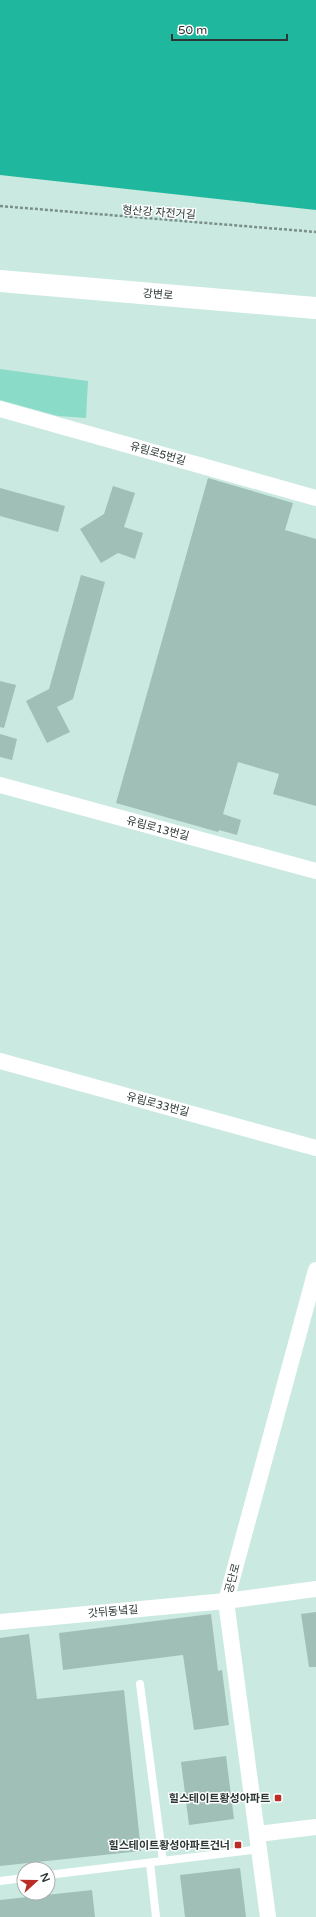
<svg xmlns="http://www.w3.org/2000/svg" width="316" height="1917" font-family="'Varela Round','Noto Sans KR',sans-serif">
<rect width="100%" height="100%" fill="#caeae1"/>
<polygon fill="#8bdbc9" points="0,369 88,381 86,418 58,416 0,400"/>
<polygon fill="#1fb89f" points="0,0 316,0 316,210 0,175"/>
<g fill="#a0bfb7">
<polygon points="208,478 293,503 285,530 316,539 316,806 273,794 279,774 238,762 223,814 241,820 237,835 219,830 218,832 116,803"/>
<polygon points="113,486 135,493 124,527 143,533 135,559 118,553 101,563 80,529 104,514"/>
<polygon points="0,488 65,506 58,532 0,516"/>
<polygon points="81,575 105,582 73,699 57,707 70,732 47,743 26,701 49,689"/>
<polygon points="0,681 16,685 4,728 0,727"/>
<polygon points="0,734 17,739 12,760 0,757"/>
<polygon points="316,1612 316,1667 309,1667 301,1614"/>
<polygon points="211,1614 218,1671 222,1670 229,1725 194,1730 183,1655 63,1670 59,1633"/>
<polygon points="29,1634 37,1699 124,1690 141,1851 0,1866 0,1638"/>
<polygon points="226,1756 234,1819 189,1825 181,1762"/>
<polygon points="240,1868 246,1917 185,1917 180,1875"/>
<polygon points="92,1890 95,1917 0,1917 0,1900"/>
</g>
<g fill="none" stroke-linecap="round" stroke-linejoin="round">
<polyline stroke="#7a8f89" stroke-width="2.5" stroke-dasharray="3 2" stroke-linecap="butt" points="0,206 316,232"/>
<g stroke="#fff" stroke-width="8">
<polyline points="140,1684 163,1861"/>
<polyline points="150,1863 156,1917"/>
<polyline points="48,1875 260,1849"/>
<polyline points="0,1881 24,1878"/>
</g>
<g stroke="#fff" stroke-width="16">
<polyline points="0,409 316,498"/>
<polyline points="0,785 316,871"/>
<polyline points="0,1061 316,1148"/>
<polyline points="0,1622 226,1601 316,1589"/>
<polyline points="258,1834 316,1827"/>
<polyline points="268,1917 226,1601 316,1270"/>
</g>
<polyline stroke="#fff" stroke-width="22" points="0,281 316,308"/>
</g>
<g fill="#bb2c26" stroke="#fff" stroke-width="1.5">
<rect x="274" y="1794" width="8" height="8" rx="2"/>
<rect x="234" y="1841" width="8" height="8" rx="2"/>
</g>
<g text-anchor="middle" stroke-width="3" stroke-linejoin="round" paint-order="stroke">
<g font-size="11" fill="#2b3734" stroke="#fff">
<text transform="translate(159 212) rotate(4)" y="4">형산강 자전거길</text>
<text transform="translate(158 294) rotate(5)" y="4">강변로</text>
<text transform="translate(158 453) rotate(16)" y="4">유림로5번길</text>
<text transform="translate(158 828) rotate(15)" y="4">유림로13번길</text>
<text transform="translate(158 1104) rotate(15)" y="4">유림로33번길</text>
<text transform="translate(232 1578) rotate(-75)" y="4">공단로</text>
<text transform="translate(113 1611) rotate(-5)" y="4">갓뒤동녘길</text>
</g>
<g font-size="11" font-weight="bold" fill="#2b3734" stroke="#fff" text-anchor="end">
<text x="270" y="1802">힐스테이트황성아파트</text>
<text x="230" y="1849">힐스테이트황성아파트건너</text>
</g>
</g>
<g transform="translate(36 1881) rotate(69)"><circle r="19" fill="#ffffff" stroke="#aaafae"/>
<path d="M0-3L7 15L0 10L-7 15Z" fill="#bb2c26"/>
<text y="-6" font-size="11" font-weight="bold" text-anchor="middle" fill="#2b3734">N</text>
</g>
<path d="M172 34v6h115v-6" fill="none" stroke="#2b3734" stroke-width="2"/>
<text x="178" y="34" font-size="12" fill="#2b3734" stroke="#ffffff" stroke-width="3" paint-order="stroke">50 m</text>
</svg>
